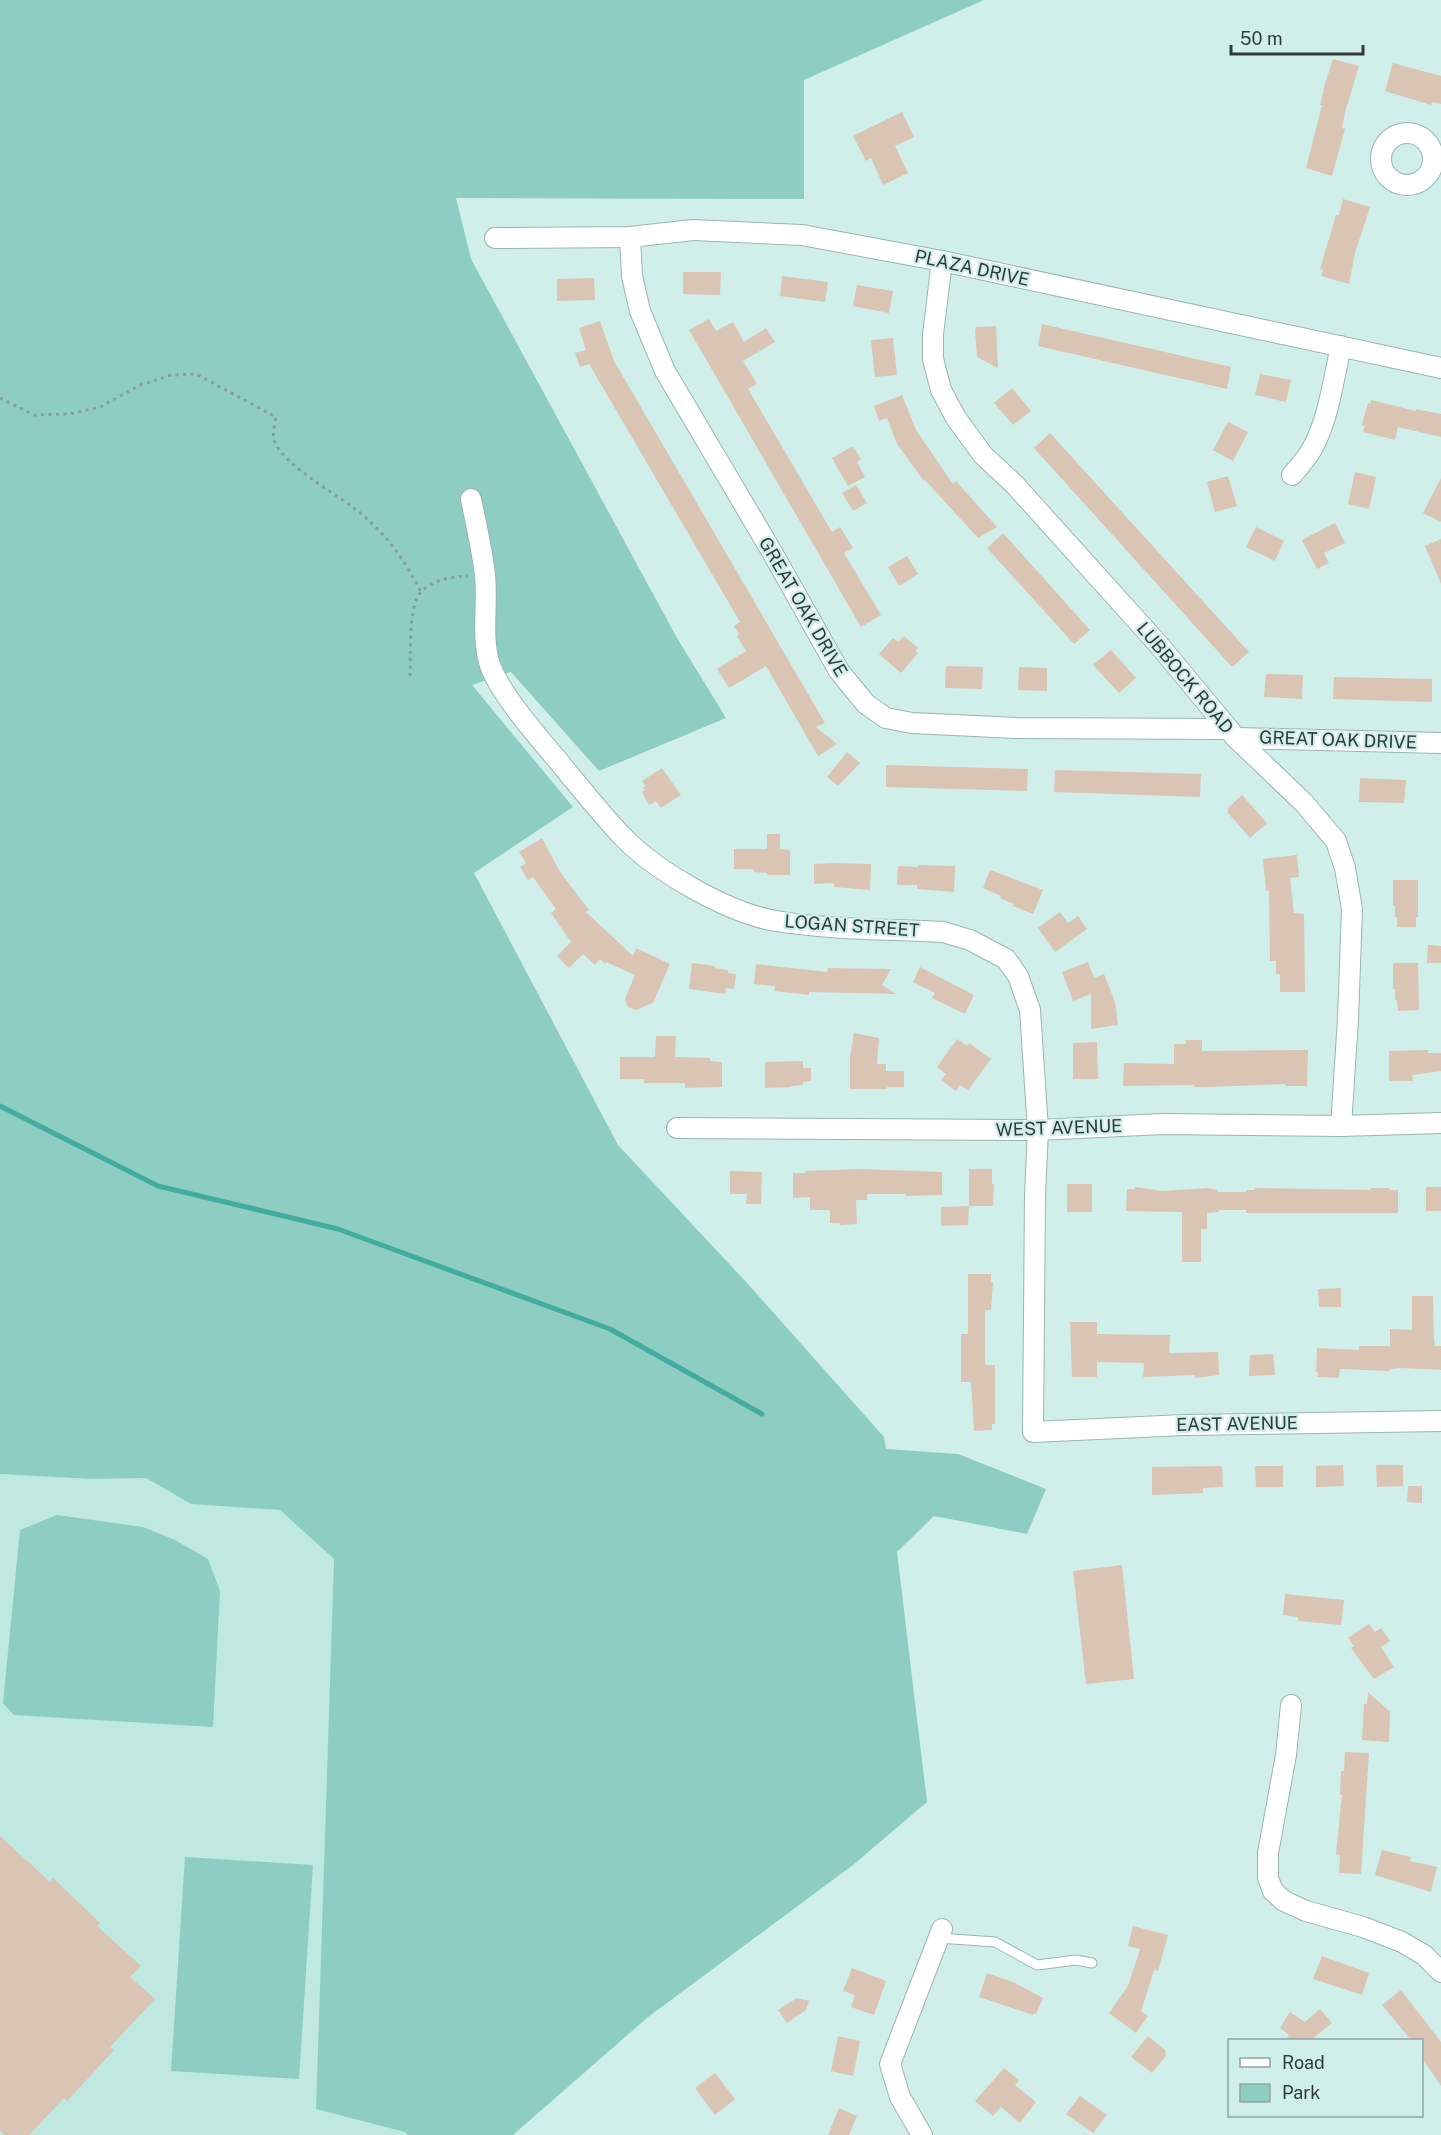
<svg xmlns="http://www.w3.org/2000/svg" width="1441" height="2135" font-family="'Public Sans',sans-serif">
<rect width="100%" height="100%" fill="#d1efea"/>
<polygon fill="#bfe8e1" points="0,1474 91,1479 146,1478 191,1504 280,1510 334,1559 316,2108 405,2132 408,2135 0,2135"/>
<g fill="#8dcdc4">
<polygon points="0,0 984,0 804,80 804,199 456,198 471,259 677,638 726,718 599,771 511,672 472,685 573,807 474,873 618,1145 748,1284 884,1437 886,1449 958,1454 1046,1489 1027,1534 934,1516 897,1552 927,1802 853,1865 648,2017 513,2135 408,2135 405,2132 316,2109 334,1559 280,1510 191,1504 146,1478 91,1479 0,1474"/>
<polygon points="57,1515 143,1527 173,1539 208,1559 220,1591 213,1727 14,1715 3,1703 20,1530"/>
<polygon points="185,1857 313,1865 299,2079 171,2071"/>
</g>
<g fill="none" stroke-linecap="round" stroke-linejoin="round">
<polyline stroke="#41ac9f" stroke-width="5" points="0,1106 158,1186 338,1229 610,1329 762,1414"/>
</g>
<g fill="#dac4b4">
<polygon points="1333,59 1359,66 1345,112 1342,128 1345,129 1332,176 1306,168 1322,105 1320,105 1324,90 1323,90"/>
<polygon points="1393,63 1441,76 1441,104 1432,102 1431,105 1385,91"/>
<polygon points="902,112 914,137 895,146 908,173 883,185 871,158 866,161 853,136"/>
<polygon points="1343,199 1370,207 1355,253 1349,284 1321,276 1323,270 1320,269 1336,215 1339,215"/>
<polygon points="683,272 721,272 720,295 683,294"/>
<polygon points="782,276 828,282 825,302 780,296"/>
<polygon points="594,278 595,300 557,301 557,279"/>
<polygon points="857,285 893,291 889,313 853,306"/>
<polygon points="709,319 716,331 733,322 744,342 766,328 775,342 743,361 757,384 748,389 832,532 840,527 853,548 844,553 881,615 861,627 689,330"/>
<polygon points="600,321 614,361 825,723 816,727 837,744 818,756 766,666 729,688 717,669 746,651 737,636 739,634 734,626 740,622 589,364 580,367 575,353 586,350 579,328"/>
<polygon points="1042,324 1231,367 1227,389 1038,346"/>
<polygon points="996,326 998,368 977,357 975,330 976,327"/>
<polygon points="893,338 897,375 875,377 871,340"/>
<polygon points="1260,374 1291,380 1286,402 1255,395"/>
<polygon points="1012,388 1031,411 1013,425 994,403"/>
<polygon points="902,395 916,430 953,484 956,481 997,527 978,538 925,480 924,481 897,444 887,418 879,421 874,406"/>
<polygon points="1371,400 1416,411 1416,409 1441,414 1441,437 1398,427 1395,440 1363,432 1365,426 1362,425 1364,417 1368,403 1370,404"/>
<polygon points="1228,422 1248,432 1233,461 1213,450"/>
<polygon points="1050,433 1249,652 1232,667 1034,448"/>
<polygon points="853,446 861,459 857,462 865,477 848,486 832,458"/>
<polygon points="1355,472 1376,477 1369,509 1348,504"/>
<polygon points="1228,476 1237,506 1215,512 1207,482"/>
<polygon points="1441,478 1441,522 1423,513"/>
<polygon points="856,485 867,503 853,511 842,493"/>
<polygon points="1335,523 1345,543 1324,553 1329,563 1317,569 1302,540"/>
<polygon points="1256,527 1284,541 1275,561 1246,547"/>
<polygon points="1003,533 1090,630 1074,644 987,548"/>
<polygon points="1441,539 1441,584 1425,546"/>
<polygon points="907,556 918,574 899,586 888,567"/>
<polygon points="904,636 918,648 915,651 918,653 901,673 879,654 893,638 898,642"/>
<polygon points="1111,650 1136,678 1119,693 1093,665"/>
<polygon points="946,666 983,667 982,689 945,688"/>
<polygon points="1019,667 1047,668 1047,691 1018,690"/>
<polygon points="1266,674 1303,675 1302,699 1264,697"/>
<polygon points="1334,677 1432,679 1432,702 1333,699"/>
<polygon points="847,752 860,763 838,786 827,777"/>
<polygon points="886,765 1028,769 1027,791 886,787"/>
<polygon points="662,768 681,795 661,808 656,801 649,805 642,792 645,790 643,788 645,786 642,781"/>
<polygon points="1055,770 1201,774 1200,797 1054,792"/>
<polygon points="1360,778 1406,780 1404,803 1359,802"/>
<polygon points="1242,795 1267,823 1250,838 1228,813 1228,808"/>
<polygon points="767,834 780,834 780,849 790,850 790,875 767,875 767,873 754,872 753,869 734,869 734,849 767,849"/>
<polygon points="542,838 560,872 589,910 586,912 633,956 636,948 670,964 653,1003 636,1010 628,1007 625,999 635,975 606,962 605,964 600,959 595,965 583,954 569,968 557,956 571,942 551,913 556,909 533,877 528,880 520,867 526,863 519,852"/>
<polygon points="1297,855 1299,877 1290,878 1294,913 1304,914 1305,992 1280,992 1280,974 1276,974 1276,961 1270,961 1269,891 1266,891 1263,859"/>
<polygon points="834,863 871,864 870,890 834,887 834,883 814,884 814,864"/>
<polygon points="918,865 955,866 954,892 917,889 917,885 897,885 898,866 918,867"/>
<polygon points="990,870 1043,890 1033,914 1013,906 1014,904 1000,898 1001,896 983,888"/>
<polygon points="1393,880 1418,880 1418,917 1416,917 1416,927 1397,927 1397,917 1395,917 1395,906 1393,906"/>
<polygon points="1060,912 1068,923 1078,916 1087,929 1055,952 1038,928"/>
<polygon points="1428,945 1441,946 1441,963 1427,963"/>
<polygon points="1088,962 1094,978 1104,974 1115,1002 1118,1025 1091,1029 1091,994 1073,1001 1062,972"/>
<polygon points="692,963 715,966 715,968 728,970 728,973 736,974 734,989 726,988 725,994 689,989"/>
<polygon points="1393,963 1418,963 1419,1010 1398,1011 1397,1000 1395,1000 1395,989 1393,989"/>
<polygon points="756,964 827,972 828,968 891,969 882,985 896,994 809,992 809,995 774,991 775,986 754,984"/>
<polygon points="920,967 974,995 965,1014 932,998 935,993 913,982"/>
<polygon points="854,1033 879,1038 877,1064 886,1064 886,1071 904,1071 904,1087 887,1087 887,1089 850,1089 850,1057"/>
<polygon points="656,1036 676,1036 675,1057 710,1058 710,1061 722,1062 722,1087 685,1088 685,1083 644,1083 644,1079 620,1079 620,1057 655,1057"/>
<polygon points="957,1039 967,1046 969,1043 991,1059 968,1090 960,1085 956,1091 941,1080 946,1074 937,1067"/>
<polygon points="1186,1040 1202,1040 1202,1051 1308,1050 1307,1086 1285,1086 1285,1084 1208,1087 1194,1087 1195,1085 1123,1086 1124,1063 1174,1064 1174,1044 1186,1044"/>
<polygon points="1097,1042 1098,1079 1073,1079 1073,1043"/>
<polygon points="1428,1050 1428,1053 1441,1053 1441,1071 1412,1075 1413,1081 1389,1081 1389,1051"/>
<polygon points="803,1061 803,1068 811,1068 811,1081 803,1082 803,1085 791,1086 791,1087 765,1088 765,1062"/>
<polygon points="860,1169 942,1172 942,1195 906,1196 906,1194 867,1194 867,1200 856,1200 857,1224 840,1225 840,1223 830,1223 830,1210 810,1210 810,1197 793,1198 793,1173 805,1173 805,1171"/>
<polygon points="969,1169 992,1169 992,1184 994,1184 993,1206 969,1206"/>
<polygon points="730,1171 762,1172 761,1204 746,1204 747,1194 730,1194"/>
<rect x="1067" y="1184" width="25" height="28"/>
<polygon points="1135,1187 1162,1191 1208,1188 1218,1190 1218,1192 1246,1192 1246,1190 1255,1190 1255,1188 1371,1190 1371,1188 1389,1188 1389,1190 1398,1190 1398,1213 1246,1213 1246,1210 1219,1210 1219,1212 1207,1213 1207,1229 1201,1229 1201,1262 1182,1262 1182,1212 1126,1211 1127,1189 1135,1189"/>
<rect x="1426" y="1187" width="15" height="24"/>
<polygon points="969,1206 968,1225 941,1226 941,1207"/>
<polygon points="968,1274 991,1274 991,1282 993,1282 991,1310 985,1310 985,1365 995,1365 995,1424 992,1424 992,1430 974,1431 971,1382 961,1382 961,1334 968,1334"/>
<polygon points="1341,1288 1341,1307 1319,1307 1318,1289"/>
<polygon points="1412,1296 1433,1296 1434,1340 1435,1346 1441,1346 1441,1370 1401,1368 1389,1369 1390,1371 1340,1369 1339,1378 1318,1377 1318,1372 1316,1372 1317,1348 1359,1350 1359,1346 1390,1346 1390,1329 1412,1330"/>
<polygon points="1070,1322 1097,1322 1097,1334 1170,1335 1169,1353 1218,1352 1219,1375 1195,1378 1195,1375 1143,1377 1144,1363 1097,1362 1097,1377 1072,1377"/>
<polygon points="1273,1354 1275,1375 1249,1376 1250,1355"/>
<polygon points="1343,1465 1344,1486 1316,1487 1316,1466"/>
<polygon points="1376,1465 1403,1465 1403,1486 1377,1487"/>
<polygon points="1222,1466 1223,1487 1203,1488 1203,1493 1152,1495 1152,1467"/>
<polygon points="1255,1466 1283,1466 1283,1487 1256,1487"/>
<polygon points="1408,1486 1422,1486 1422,1503 1407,1502"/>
<polygon points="1122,1565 1134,1679 1086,1684 1073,1571"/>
<polygon points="1285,1594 1344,1600 1341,1625 1298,1621 1298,1617 1283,1615"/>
<polygon points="1369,1624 1375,1632 1381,1628 1390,1641 1381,1647 1394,1667 1374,1679 1351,1648 1354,1646 1348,1638"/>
<polygon points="1368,1692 1390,1712 1389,1742 1362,1740 1364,1704 1367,1704"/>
<polygon points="1345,1752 1369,1753 1361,1874 1339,1873 1340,1855 1336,1854 1342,1795 1340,1795 1341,1771 1344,1771"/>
<polygon points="0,1836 50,1882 53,1878 100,1923 97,1926 141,1966 130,1977 155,1999 110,2047 114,2050 67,2101 64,2098 29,2135 5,2135 0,2131"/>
<polygon points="1382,1850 1411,1857 1410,1861 1437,1867 1431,1892 1375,1875"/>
<polygon points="1133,1926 1168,1935 1158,1971 1154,1970 1141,2011 1148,2016 1136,2033 1109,2013 1128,1986 1140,1949 1128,1946"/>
<polygon points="1322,1956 1369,1973 1362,1995 1313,1979"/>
<polygon points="852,1968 886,1981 874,2015 851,2007 855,1995 843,1991"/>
<polygon points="987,1973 1015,1983 1043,1998 1036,2014 1034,2013 1033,2015 979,1997"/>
<polygon points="1401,1990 1441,2042 1441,2086 1422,2058 1422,2040 1411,2040 1382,2005"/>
<polygon points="797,1998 809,2001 806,2010 787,2023 778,2010"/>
<polygon points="1320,2009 1332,2023 1311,2040 1286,2040 1289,2035 1280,2028 1290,2012 1305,2022"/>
<polygon points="838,2036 860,2041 853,2076 831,2071"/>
<polygon points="1148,2036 1165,2050 1166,2056 1152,2073 1131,2057"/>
<polygon points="1004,2068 1019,2080 1015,2085 1036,2102 1020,2123 1001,2107 993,2116 975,2101"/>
<polygon points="715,2073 735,2099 715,2115 695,2088"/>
<polygon points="1080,2096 1107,2115 1093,2133 1066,2114"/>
<polygon points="839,2108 857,2116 849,2135 828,2135"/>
</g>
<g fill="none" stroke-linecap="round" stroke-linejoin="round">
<defs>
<polyline id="lane" points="939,1938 995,1942 1037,1965 1076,1960 1092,1963"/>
<g id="street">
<circle cx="1407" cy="159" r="26"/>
<polyline points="630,237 632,276 640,311 665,371 772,552 839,671 866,704 886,718 912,723 1016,728 1229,729"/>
<polyline points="495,238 630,237 693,230 802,235 942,261 1441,368"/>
<polyline points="942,261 933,334 933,359 941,390 956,418 983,455 1015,485 1159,645 1236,738 1304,803 1336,841 1345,868 1352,909 1348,1019 1341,1126"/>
<path d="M1292,475C1299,467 1307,458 1312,449C1329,418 1333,381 1341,346"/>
<path d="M471,499C476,524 482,549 485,575C488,604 481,638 490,665C501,696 542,741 564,768C583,791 602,815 623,837C657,872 728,913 776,921C831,930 888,929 943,932L970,940L1006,959L1018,976L1030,1010L1038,1130L1035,1195L1033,1432L1184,1425L1441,1421"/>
<polyline points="1236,738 1441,743"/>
<polyline points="677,1128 1038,1130 1163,1124 1341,1126 1441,1123"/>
<polyline points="1291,1705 1286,1755 1268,1853 1268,1878 1273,1891 1284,1901 1306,1911 1363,1927 1402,1942 1424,1955 1441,1972"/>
<polyline points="922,2135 900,2097 890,2064 942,1929"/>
</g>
</defs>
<use href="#lane" stroke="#99b6b1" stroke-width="11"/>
<use href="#street" stroke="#99b6b1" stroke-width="22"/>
<g stroke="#879d99" stroke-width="3" stroke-dasharray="3 4.5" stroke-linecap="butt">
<path d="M0,398L34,415L69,414L100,407L138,386L171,375L196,374L276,417C275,424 272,433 274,440C283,467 344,497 366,518C390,539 407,564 421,592"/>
<path d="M410,676C411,656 408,608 420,593C432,579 452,577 468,576"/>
</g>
<use href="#lane" stroke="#fff" stroke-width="9"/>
<use href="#street" stroke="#fff" stroke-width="20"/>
</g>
<g text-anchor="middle" stroke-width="4.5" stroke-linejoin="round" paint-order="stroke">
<g font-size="18" fill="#2f3b39" stroke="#d1efea">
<text transform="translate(972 268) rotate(12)" y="6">PLAZA DRIVE</text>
<text transform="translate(803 607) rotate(60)" y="6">GREAT OAK DRIVE</text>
<text transform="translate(1185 678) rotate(50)" y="6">LUBBOCK ROAD</text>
<text transform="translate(1338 740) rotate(2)" y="6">GREAT OAK DRIVE</text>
<text transform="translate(852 926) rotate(4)" y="6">LOGAN STREET</text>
<text transform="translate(1059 1128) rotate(-2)" y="6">WEST AVENUE</text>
<text transform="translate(1237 1424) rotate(-1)" y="6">EAST AVENUE</text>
</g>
</g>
<rect x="1228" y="2039" width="195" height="78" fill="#d1efea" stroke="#90a7a3" stroke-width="1.5"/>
<rect x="1240" y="2058" width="30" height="9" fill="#ffffff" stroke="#90a7a3" stroke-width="1.5"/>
<text x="1282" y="2069" font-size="18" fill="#2f3b39">Road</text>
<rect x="1240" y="2084" width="30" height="18" fill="#8dcdc4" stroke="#90a7a3" stroke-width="1.5"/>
<text x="1282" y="2099" font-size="18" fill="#2f3b39">Park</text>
<path d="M1231 45v9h132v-9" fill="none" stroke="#2f3b39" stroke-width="3"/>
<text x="1240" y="45" font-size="18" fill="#2f3b39" stroke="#d1efea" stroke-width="4.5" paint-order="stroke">50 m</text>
</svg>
